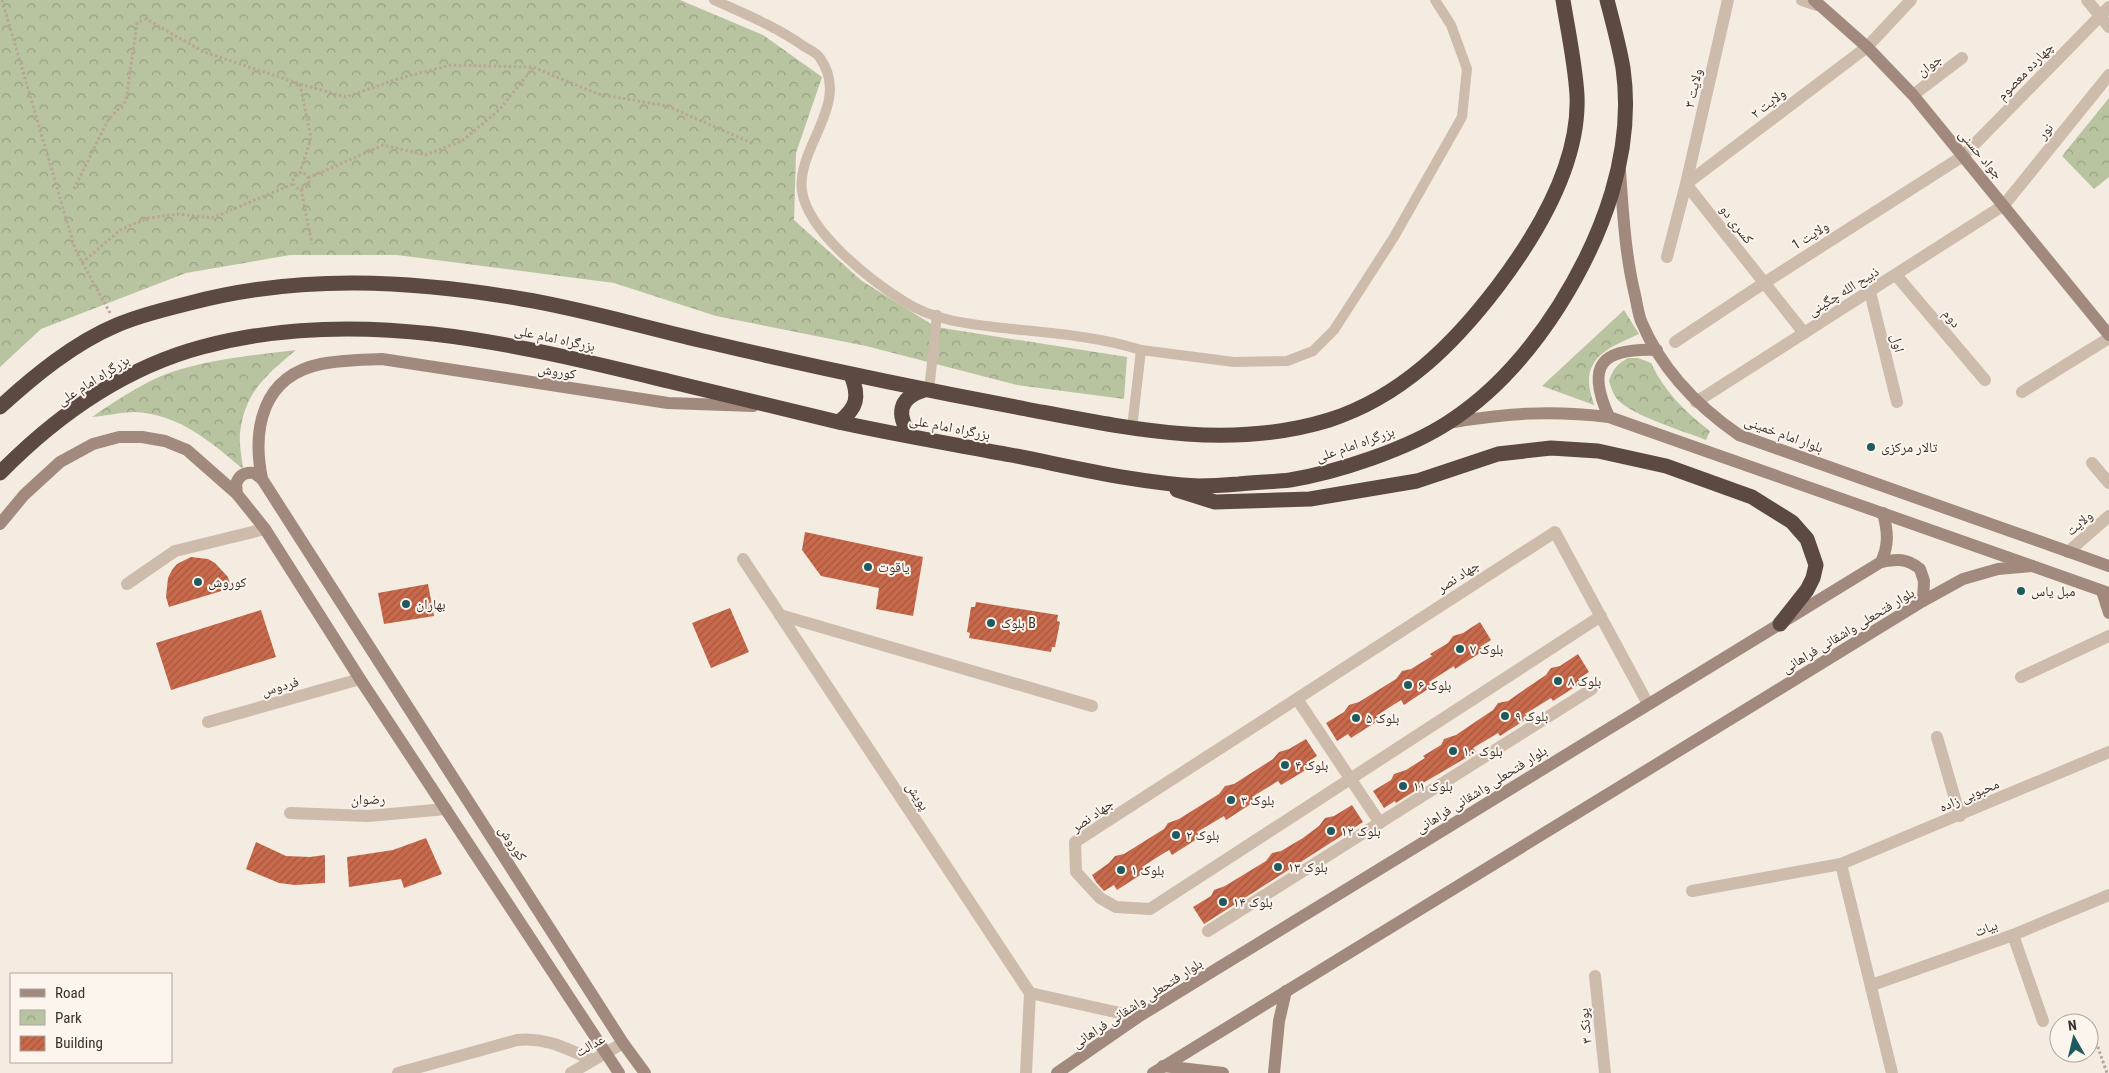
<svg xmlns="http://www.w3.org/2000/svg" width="2109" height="1073" font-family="'Roboto Condensed','Noto Naskh Arabic',sans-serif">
<defs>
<pattern id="park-crowns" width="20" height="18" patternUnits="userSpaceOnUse" patternTransform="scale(1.25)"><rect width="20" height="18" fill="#b8c4a0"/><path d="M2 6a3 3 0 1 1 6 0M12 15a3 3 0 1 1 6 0" fill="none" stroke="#97a083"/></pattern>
<pattern id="building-hatch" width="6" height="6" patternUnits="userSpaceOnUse" patternTransform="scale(1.25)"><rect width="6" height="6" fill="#c8694b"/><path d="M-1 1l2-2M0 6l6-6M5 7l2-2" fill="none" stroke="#a4573f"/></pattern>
</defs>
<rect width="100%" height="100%" fill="#f4ebe1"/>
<g fill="url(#park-crowns)">
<polygon points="0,0 680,0 763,35 822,77 796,153 794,220 862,281 936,327 1127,357 1124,399 1017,385 866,346 716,316 614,283 397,255 290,255 186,273 41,329 0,367"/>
<polygon points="2109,98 2109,177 2094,189 2062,156"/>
<path d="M1624,310L1639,334C1618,344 1588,353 1589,382C1589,389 1592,397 1594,405L1542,386Z"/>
<path d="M296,350C266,375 244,393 240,434C239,445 242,458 243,469C211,442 179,414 135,412C121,412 106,416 92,417C117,400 143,382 172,372C212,359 254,355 296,350Z"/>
<path d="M1628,358H1638L1651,363C1664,391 1685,412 1710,431L1706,440C1684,431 1632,416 1617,399C1613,394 1611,387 1609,381C1613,369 1617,364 1628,358Z"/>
</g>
<g fill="url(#building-hatch)">
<polygon points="805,532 923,557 913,616 876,609 879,588 821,576 802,550"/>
<polygon points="191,557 208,559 215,563 228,577 231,588 169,607 166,597 168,578 172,570 177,564"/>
<polygon points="428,584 434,616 384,624 378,593"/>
<polygon points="976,602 1058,615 1057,621 1060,622 1055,647 1052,647 1051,652 969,638 970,633 967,632 971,607 975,607"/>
<polygon points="730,608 749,652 711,668 692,623"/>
<polygon points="261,610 276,657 171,690 156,643"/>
<polygon points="1480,622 1491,640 1480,647 1483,651 1455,669 1454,666 1429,682 1431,687 1404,705 1401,700 1376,716 1379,720 1351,738 1348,734 1337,741 1326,723 1344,712 1349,705 1359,702 1396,679 1402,671 1411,669 1432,656 1430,654 1448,643 1453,636 1463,633"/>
<polygon points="1578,654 1589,672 1578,679 1581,683 1553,701 1551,698 1525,714 1528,718 1500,736 1498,733 1473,748 1476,752 1423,783 1424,785 1396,803 1395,801 1384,808 1373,791 1391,780 1394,774 1406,770 1425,758 1423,756 1441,745 1444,739 1456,735 1493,710 1498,703 1508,701 1528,687 1546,675 1551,668 1560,666"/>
<polygon points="1306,739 1317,756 1306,763 1309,768 1281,785 1278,781 1252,797 1254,802 1226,820 1224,816 1197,832 1200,837 1172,855 1169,850 1156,858 1142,867 1145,872 1117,890 1114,885 1104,891 1096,882 1092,875 1109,863 1115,856 1124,854 1164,829 1168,823 1179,819 1219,794 1225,786 1234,784 1273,759 1279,752 1289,749"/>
<polygon points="1352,805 1363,822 1204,924 1193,907 1211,896 1214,890 1225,886 1266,861 1272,853 1281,851 1303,838 1319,826 1325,818 1334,816"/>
<polygon points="426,838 442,874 404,888 401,879 349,887 347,857 393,850"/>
<polygon points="256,842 286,856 310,857 325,855 325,883 295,885 279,883 246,869"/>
</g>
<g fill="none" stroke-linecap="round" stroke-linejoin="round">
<g stroke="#b9a596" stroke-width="3" stroke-dasharray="2.5 2.5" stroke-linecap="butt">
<polyline points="2,0 75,249 110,313"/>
<polyline points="300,84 311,138 300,173"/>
<circle cx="301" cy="181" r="8"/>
<polyline points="308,178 383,145 425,155 462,141 499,110 533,68"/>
<polyline points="74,189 108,120 126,101 137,23 146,19 204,52 300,84 346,97 397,79 451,65 533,67 598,94 667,106 752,143"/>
<polyline points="301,189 312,244"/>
<polyline points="82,263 120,230 148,218 179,214 212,218 293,184"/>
<polyline points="2096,1042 2107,1073"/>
</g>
<g stroke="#cdbbac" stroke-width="10">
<path d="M714,0C745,14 777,27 805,47C810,50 817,53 820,58C852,103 796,147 802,191C808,232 871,281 905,302C935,321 970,324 1003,328C1049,333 1097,336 1141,350L1132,428"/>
<polyline points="1141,350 1234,362 1287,361 1313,351 1334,330 1394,237 1462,117 1467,69 1451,25 1435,0"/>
<polyline points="929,391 937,315"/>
</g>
<g stroke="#cdbbac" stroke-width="12">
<polyline points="1802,0 1817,5"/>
<polyline points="2087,0 2109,27"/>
<polyline points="1913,95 1962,58"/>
<polyline points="1686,184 1867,47 1911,0"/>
<polyline points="1686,184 1804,333"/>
<polyline points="1667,257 1686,184 1728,0"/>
<polyline points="1896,275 1985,380"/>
<polyline points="1870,292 1897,402"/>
<polyline points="1675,342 1764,283 1963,156 2109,7"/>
<polyline points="2022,392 2109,338"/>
<polyline points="1696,402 2004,205 2109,75"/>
<polyline points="2092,463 2109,483"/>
<polyline points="2068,552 2109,516"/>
<polyline points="743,559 1030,993 1026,1073"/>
<polyline points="127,584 175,551 265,529"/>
<polyline points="780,615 1092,706"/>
<polyline points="1601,616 1150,909 1116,907 1100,898 1076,872 1075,842 1555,532 1648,704"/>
<polyline points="2021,677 2109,636"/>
<polyline points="1297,699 1380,823"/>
<polyline points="208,722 360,679"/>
<polyline points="1937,737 1960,816"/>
<polyline points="290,813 368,816 446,809"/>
<polyline points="1841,864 1892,1073"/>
<polyline points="1692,891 1841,864 2109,752"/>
<polyline points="1208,931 1592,689"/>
<polyline points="2013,935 2043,1021"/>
<polyline points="1595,976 1605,1073"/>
<polyline points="1872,985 2013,935 2109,895"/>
<polyline points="1030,993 1138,1017"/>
<path d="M398,1073L517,1040C547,1037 567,1049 593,1060"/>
<polyline points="571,1073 623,1043"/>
</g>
<g stroke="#a18a7d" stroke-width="12">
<polyline points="1814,0 1867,47 1913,95 2109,335"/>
<path d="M1620,171C1623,212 1625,254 1635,295C1637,304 1638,313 1641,321C1661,369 1697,406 1739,435L2109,566"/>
<path d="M1609,417C1585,364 1602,348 1657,350"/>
<path d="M1448,423C1506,413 1551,410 1609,417L2109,593"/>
<path d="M237,494L236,484C239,475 245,472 254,473L262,479"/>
<polyline points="0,524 24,495 60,462 93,444 119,437 142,437 165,441 187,450 237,494 265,529 360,679 619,1073"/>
<path d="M1881,562C1897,559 1907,558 1920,569L1924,581L1923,601"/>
<polyline points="2102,591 2109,613"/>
<polyline points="1163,1066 1223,1073"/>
<path d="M645,1073L623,1043L262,479C252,429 262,376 321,364C341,360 361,360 382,359L668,403L753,406"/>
<path d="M1057,1073L1138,1017L1881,562C1889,545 1888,532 1883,513"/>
<polyline points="1153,1073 1923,601 1963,579 1998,569 2032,566"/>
<polyline points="1274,1073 1279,1021 1286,991"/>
</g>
<g stroke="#5c4a42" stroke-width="15">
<path d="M0,407C34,376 74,343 117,325C140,315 166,309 190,303C299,274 411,280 522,299C584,309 646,328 708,342C814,367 920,389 1026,409C1126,428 1229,451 1329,420C1401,397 1454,344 1498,286C1538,233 1580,163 1577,95C1575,63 1568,31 1563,0"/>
<path d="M839,422C857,408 860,397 851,375"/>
<path d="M911,436C896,415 898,398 924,390"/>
<path d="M0,473C56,416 124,368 202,347C358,305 515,344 668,381C723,394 778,408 834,421C892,434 952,444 1011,455C1073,467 1136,483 1199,486C1213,486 1226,485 1239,484C1256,482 1273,482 1290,480C1338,472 1408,449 1449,422C1494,393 1531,350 1559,306C1603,236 1635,152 1623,68C1619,45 1613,23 1607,0"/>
<polyline points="1177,490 1215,502 1310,499 1417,481 1498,454 1551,448 1598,451 1666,466 1752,497 1792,522 1807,539 1816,565 1813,578 1807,590 1780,624"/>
</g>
</g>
<g fill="#1f5a5e" stroke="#fbf5ee" stroke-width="2">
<circle cx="1871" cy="447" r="5"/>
<circle cx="868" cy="567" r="5"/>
<circle cx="198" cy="582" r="5"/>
<circle cx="2021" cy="591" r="5"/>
<circle cx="406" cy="604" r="5"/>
<circle cx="991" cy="623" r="5"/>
<circle cx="1460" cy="649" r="5"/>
<circle cx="1558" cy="681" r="5"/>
<circle cx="1408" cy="685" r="5"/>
<circle cx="1505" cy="716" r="5"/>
<circle cx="1356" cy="718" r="5"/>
<circle cx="1453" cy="751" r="5"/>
<circle cx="1285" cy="765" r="5"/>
<circle cx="1403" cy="786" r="5"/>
<circle cx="1231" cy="800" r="5"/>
<circle cx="1331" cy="831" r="5"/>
<circle cx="1176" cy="835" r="5"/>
<circle cx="1278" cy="867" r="5"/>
<circle cx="1121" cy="870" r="5"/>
<circle cx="1223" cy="902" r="5"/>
</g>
<g text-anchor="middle" stroke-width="4" stroke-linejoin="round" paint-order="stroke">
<g font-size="14" fill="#3b302b" stroke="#fbf5ee">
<text transform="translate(1929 65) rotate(-37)" y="5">جوان</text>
<text transform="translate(2025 71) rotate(-46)" y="5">چهارده معصوم</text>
<text transform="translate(1693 88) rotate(-77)" y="5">ولایت ۳</text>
<text transform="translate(1768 103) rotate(-37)" y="5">ولایت ۲</text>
<text transform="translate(2045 131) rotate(-51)" y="5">نور</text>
<text transform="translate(1981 154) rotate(50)" y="5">جواد حسنی</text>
<text transform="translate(1737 224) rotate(52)" y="5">کسری دو</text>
<text transform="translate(1810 235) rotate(-32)" y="5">ولایت 1</text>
<text transform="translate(1843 291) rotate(-32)" y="5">ذبیح الله چگینی</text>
<text transform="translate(1952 318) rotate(50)" y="5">دوم</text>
<text transform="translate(555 338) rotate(12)" y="5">بزرگراه امام علی</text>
<text transform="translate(1898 343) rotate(76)" y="5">اول</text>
<text transform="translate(557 371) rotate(9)" y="5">کوروش</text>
<text transform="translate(93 380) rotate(-32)" y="5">بزرگراه امام علی</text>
<text transform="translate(950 427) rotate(11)" y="5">بزرگراه امام علی</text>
<text transform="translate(1784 434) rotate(20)" y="5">بلوار امام خمینی</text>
<text transform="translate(1355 444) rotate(-19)" y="5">بزرگراه امام علی</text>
<text transform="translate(2079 523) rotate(-41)" y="5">ولایت</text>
<text transform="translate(1458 576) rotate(-33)" y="5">جهاد نصر</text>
<text transform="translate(1848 630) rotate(-31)" y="5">بلوار فتحعلی واشقانی فراهانی</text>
<text transform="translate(280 686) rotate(-16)" y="5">فردوس</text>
<text transform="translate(1481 789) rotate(-32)" y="5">بلوار فتحعلی واشقانی فراهانی</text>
<text transform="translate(1969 795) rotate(-23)" y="5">محبوبی زاده</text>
<text transform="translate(918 796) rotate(57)" y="5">پویش</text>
<text transform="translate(368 799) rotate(-1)" y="5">رضوان</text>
<text transform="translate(1092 815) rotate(-35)" y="5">جهاد نصر</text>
<text transform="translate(513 843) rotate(57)" y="5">کوروش</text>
<text transform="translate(1986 928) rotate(-20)" y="5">بیات</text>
<text transform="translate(1137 1003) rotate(-33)" y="5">بلوار فتحعلی واشقانی فراهانی</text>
<text transform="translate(1585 1026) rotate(-96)" y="5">پونک ۳</text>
<text transform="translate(590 1045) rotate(-30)" y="5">عدالت</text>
</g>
<g font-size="14" fill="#3b302b" stroke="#fbf5ee" text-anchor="start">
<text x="1881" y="452">تالار مرکزی</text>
<text x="878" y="572">یاقوت</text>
<text x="208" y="587">کوروش</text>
<text x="2031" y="596">مبل یاس</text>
<text x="416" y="609">بهاران</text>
<text x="1001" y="628">بلوک B</text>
<text x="1470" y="654">بلوک ۷</text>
<text x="1568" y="686">بلوک ۸</text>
<text x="1418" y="690">بلوک ۶</text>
<text x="1515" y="721">بلوک ۹</text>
<text x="1366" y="723">بلوک ۵</text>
<text x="1463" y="756">بلوک ۱۰</text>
<text x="1295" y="770">بلوک ۴</text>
<text x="1413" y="791">بلوک ۱۱</text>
<text x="1241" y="805">بلوک ۳</text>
<text x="1341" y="836">بلوک ۱۲</text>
<text x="1186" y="840">بلوک ۲</text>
<text x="1288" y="872">بلوک ۱۳</text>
<text x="1131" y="875">بلوک ۱</text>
<text x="1233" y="907">بلوک ۱۴</text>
</g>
</g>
<rect x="10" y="973" width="162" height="90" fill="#fbf5ee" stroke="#aea6a0"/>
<rect x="20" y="989" width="25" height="8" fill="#a18a7d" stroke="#aea6a0"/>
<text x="55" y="998" font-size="15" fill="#3b302b">Road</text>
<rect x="20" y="1010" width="25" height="15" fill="url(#park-crowns)" stroke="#aea6a0"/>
<text x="55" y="1023" font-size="15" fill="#3b302b">Park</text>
<rect x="20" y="1036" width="25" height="15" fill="url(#building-hatch)" stroke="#aea6a0"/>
<text x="55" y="1048" font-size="15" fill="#3b302b">Building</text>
<g transform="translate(2074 1038) rotate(352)"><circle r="24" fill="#fbf5ee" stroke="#aea6a0"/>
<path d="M0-4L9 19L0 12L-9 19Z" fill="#1f5a5e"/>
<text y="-8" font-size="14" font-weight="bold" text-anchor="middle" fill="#3b302b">N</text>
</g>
</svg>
